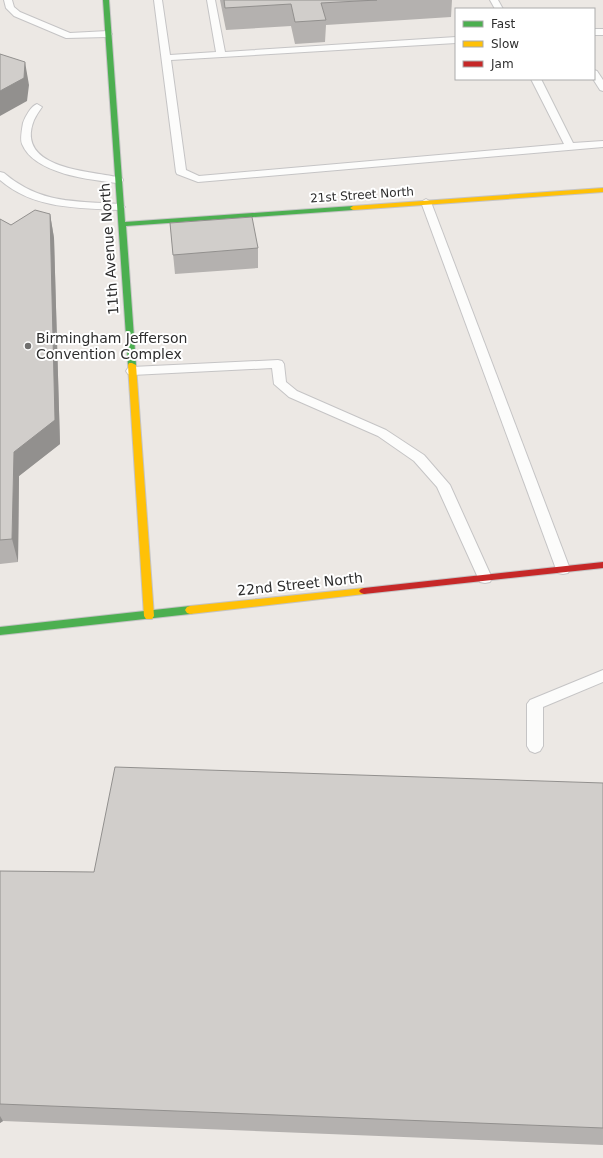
<svg xmlns="http://www.w3.org/2000/svg" width="603" height="1158" font-family="'DejaVu Sans',sans-serif">
<rect width="100%" height="100%" fill="#ece8e4"/>
<g fill="none" stroke-linecap="round" stroke-linejoin="round">
<defs>
<g id="lane">
<polygon points="4,0 12,0 14,7 20,12 70,33 108,31 112,34 108,37 66,38 14,16 6,8"/>
<polygon points="154,0 162,0 170,55 216,52 207,0 215,0 225,52 456,37 456,43 171,60 186,170 199,176 564,144 531,79 541,79 573,143 603,141 603,147 198,182 177,174 176,172"/>
<polygon points="490,0 498,0 503,9 495,9"/>
<rect x="594" y="29" width="9" height="6"/>
<polygon points="594,70 597,71 603,80 603,91 600,90 593,79"/>
<path d="M37,104L42,107C39,111 36,116 34,120C14,170 93,171 122,178L123,180L122,182L118,183C91,180 34,174 22,144C20,139 22,129 23,123C25,117 31,106 37,104Z"/>
<path d="M0,172L4,173C40,204 75,201 120,204L125,207L120,210C78,208 33,209 0,180Z"/>
<polygon points="426,199 431,202 570,569 568,573 563,574 558,573 556,569 421,202"/>
<polygon points="278,360 282,361 284,364 286,382 297,391 386,430 424,455 450,485 492,578 490,582 485,583 480,582 437,487 414,461 378,436 289,397 274,384 272,368 132,375 128,374 126,371 128,368 132,367"/>
<polygon points="603,670 603,682 543,707 543,746 540,751 535,753 530,751 527,746 527,704 530,700"/>
</g>
<g id="fast">
<polygon points="103,0 109,0 125,222 353,206 356,208 353,210 126,226 136,365 132,367 128,365"/>
<polygon points="190,606 193,607 195,610 193,613 190,614 0,635 0,627"/>
</g>
<g id="slow">
<polygon points="603,188 603,192 353,210 350,208 353,206"/>
<polygon points="129,363 132,363 136,365 154,616 152,619 146,619 144,616 128,365"/>
<polygon points="364,588 367,589 369,591 367,593 364,594 190,614 187,613 185,610 187,607 190,606"/>
</g>
<polygon id="jam" points="603,562 603,568 364,594 361,593 359,591 361,589 364,588"/>
</defs>
<use href="#lane" stroke="#c5c4c5" stroke-width="2"/>
<use href="#fast" stroke="#c5c4c5" stroke-width="2"/>
<use href="#slow" stroke="#c5c4c5" stroke-width="2"/>
<use href="#jam" stroke="#c5c4c5" stroke-width="2"/>
<use href="#lane" fill="#fcfcfb" fill-rule="evenodd"/>
<use href="#fast" fill="#4caf50" fill-rule="evenodd"/>
<use href="#slow" fill="#ffc107" fill-rule="evenodd"/>
<use href="#jam" fill="#c62828" fill-rule="evenodd"/>
</g>
<g fill="#b4b1af">
<polygon points="220,0 452,0 451,17 326,25 325,42 295,44 291,26 226,30"/>
<polygon points="50,214 54,238 60,444 19,476 18,562 0,564 0,219 11,225"/>
<polygon points="170,223 258,248 258,268 175,274"/>
<polygon points="603,783 603,1145 3,1121 0,1123 0,871 94,872"/>
</g>
<g fill="#92908e">
<polygon points="25,62 29,85 27,101 0,116 0,91"/>
<polygon points="50,214 54,238 60,444 19,476 18,562 12,539 14,452"/>
<polygon points="0,1116 3,1121 0,1123"/>
</g>
<g fill="#d1cecb" stroke="#92908e">
<polygon points="224,0 377,0 321,3 326,20 295,22 291,4 225,8"/>
<polygon points="0,54 25,62 24,78 0,91"/>
<polygon points="35,210 50,214 55,420 14,452 12,539 0,540 0,219 11,225"/>
<polygon points="252,217 258,248 173,255 170,223"/>
<polygon points="115,767 603,783 603,1128 0,1104 0,871 94,872"/>
</g>
<circle fill="#706f6e" stroke="#fff" stroke-width="1.5" cx="28" cy="346" r="4"/>
<g text-anchor="middle" stroke-width="4" stroke-linejoin="round" paint-order="stroke">
<g font-size="12" fill="#2e2e2e" stroke="#fff">
<text transform="translate(362 195) rotate(-4)" y="4">21st Street North</text>
</g>
<g font-size="14" fill="#2e2e2e" stroke="#fff">
<text transform="translate(109 249) rotate(-94)" y="5">11th Avenue North</text>
<text transform="translate(300 584) rotate(-6)" y="5">22nd Street North</text>
</g>
<g font-size="14" fill="#2e2e2e" stroke="#fff" text-anchor="start">
<text x="36" y="343">Birmingham Jefferson<tspan x="36" dy="16">Convention Complex</tspan></text>
</g>
</g>
<rect x="455" y="8" width="140" height="72" fill="#ffffff" stroke="#ababab"/>
<rect x="463" y="21" width="20" height="6" fill="#4caf50" stroke="#ababab"/>
<text x="491" y="28" font-size="12" fill="#2e2e2e">Fast</text>
<rect x="463" y="41" width="20" height="6" fill="#ffc107" stroke="#ababab"/>
<text x="491" y="48" font-size="12" fill="#2e2e2e">Slow</text>
<rect x="463" y="61" width="20" height="6" fill="#c62828" stroke="#ababab"/>
<text x="491" y="68" font-size="12" fill="#2e2e2e">Jam</text>
</svg>
